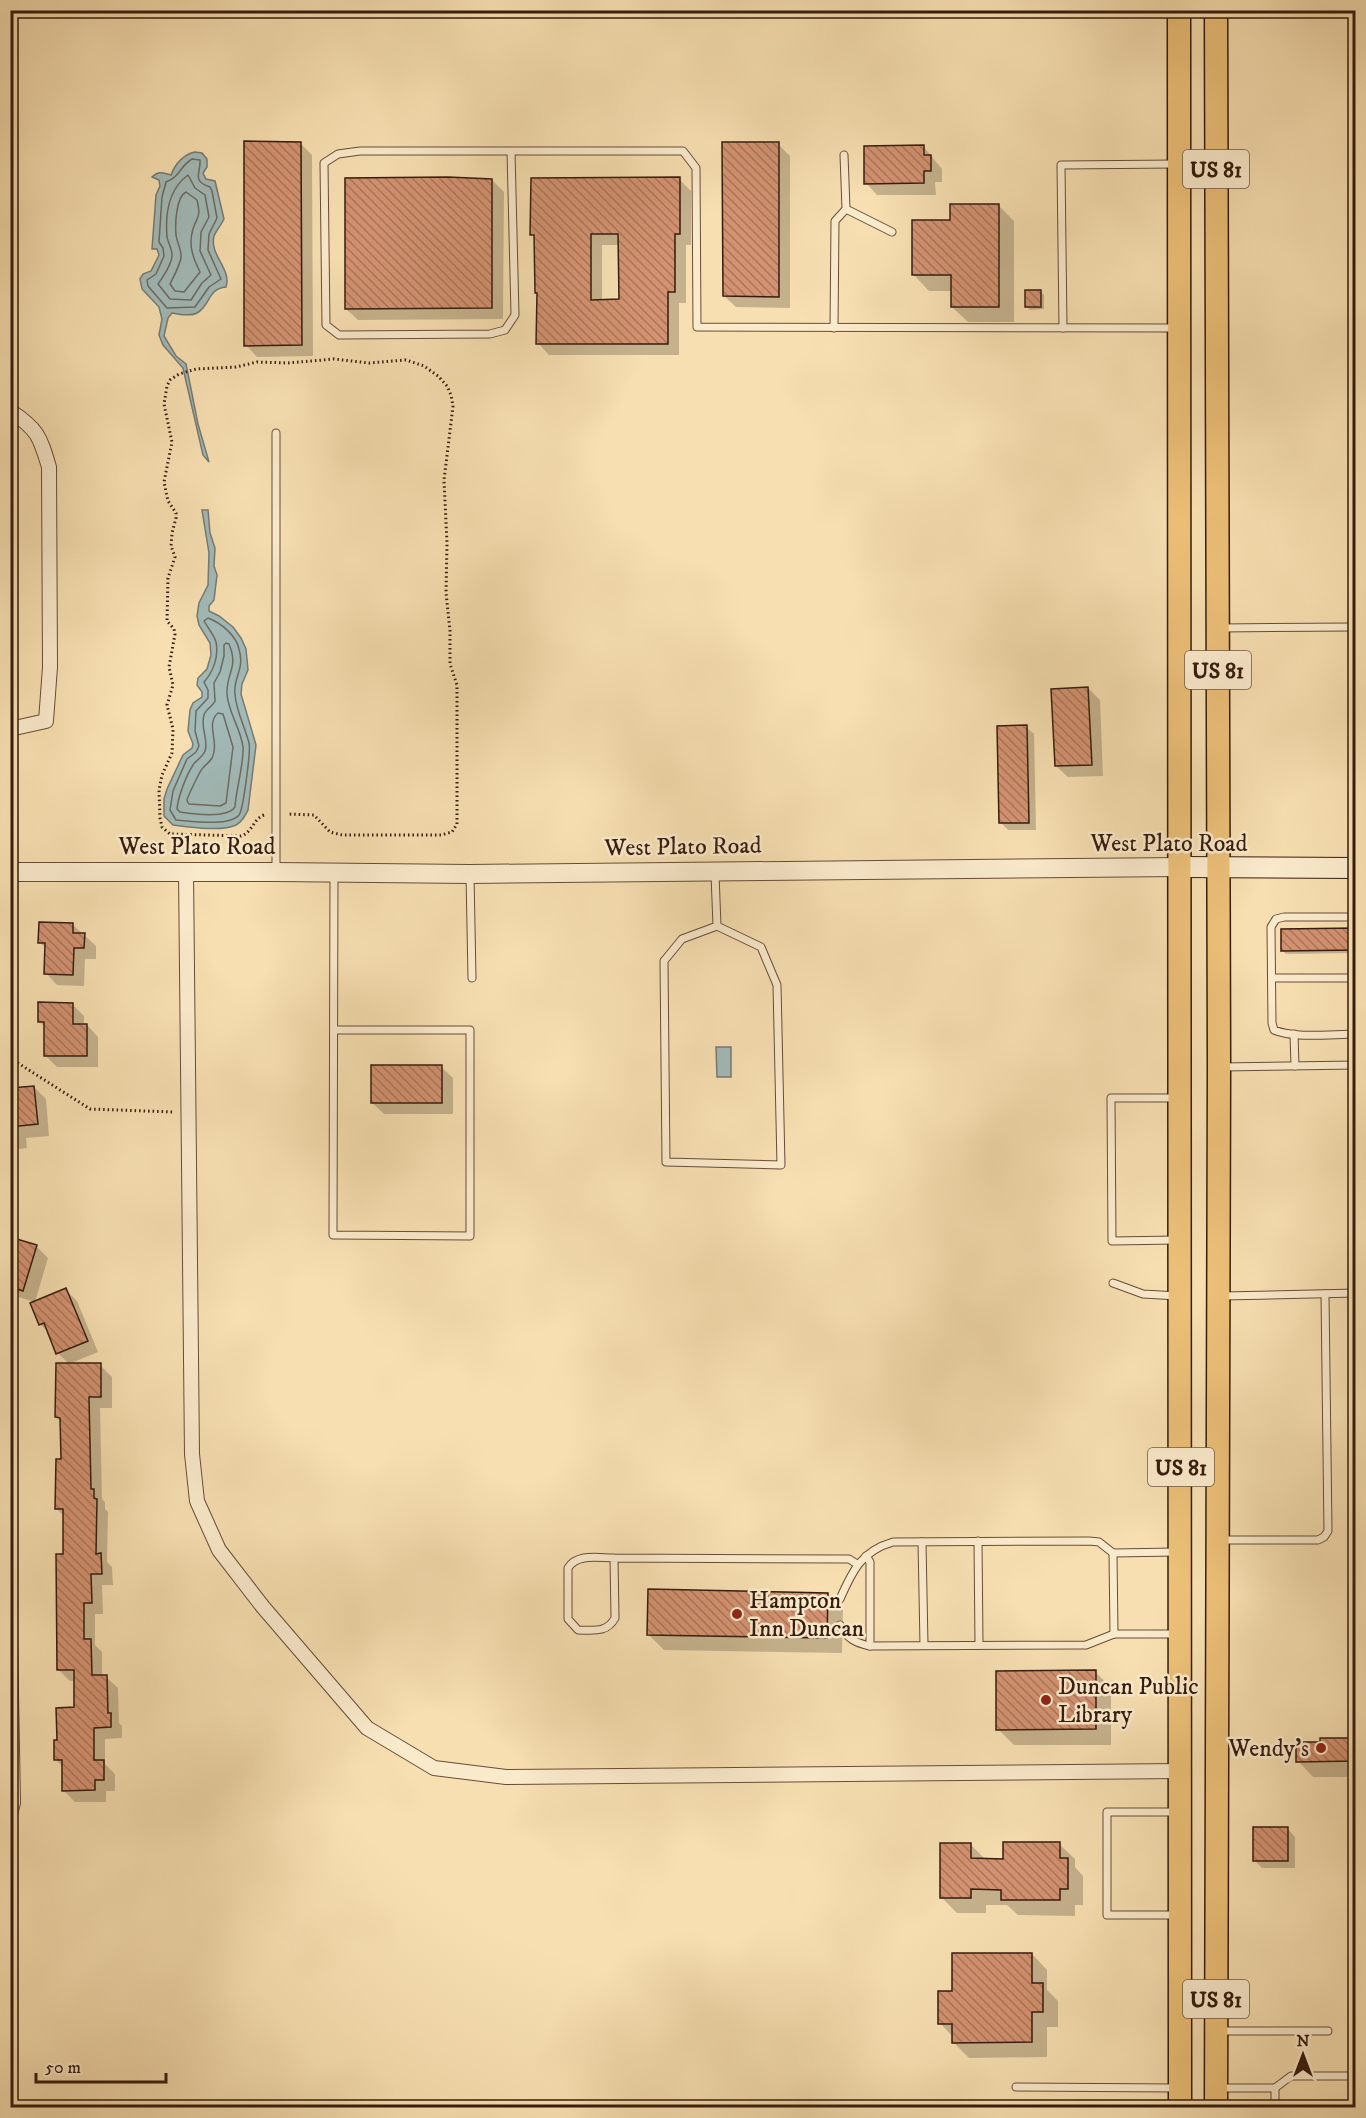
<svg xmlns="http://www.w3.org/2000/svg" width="1366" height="2118" font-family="'IM FELL DW Pica',serif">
<defs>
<pattern id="building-back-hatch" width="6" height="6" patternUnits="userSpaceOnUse" patternTransform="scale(1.5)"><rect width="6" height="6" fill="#d39271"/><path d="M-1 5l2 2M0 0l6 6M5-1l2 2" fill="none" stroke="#ac765b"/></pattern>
</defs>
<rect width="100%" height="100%" fill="#f7dfb1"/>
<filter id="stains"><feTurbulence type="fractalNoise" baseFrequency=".00333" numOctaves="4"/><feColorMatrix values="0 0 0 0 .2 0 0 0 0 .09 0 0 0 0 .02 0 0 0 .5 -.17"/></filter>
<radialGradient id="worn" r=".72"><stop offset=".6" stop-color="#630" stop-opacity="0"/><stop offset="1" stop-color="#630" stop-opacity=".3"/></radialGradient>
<g fill="#a2bab8" stroke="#767b74" stroke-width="1.5">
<path d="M195,152L202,153L207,159V167L203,173L206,179L215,181L224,219C221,225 216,231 214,236C209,255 232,269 226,287C207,289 211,305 197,313C190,317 179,314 172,313L168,318L164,336L176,356L186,364L198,424L209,462L203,455L183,368L163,345L159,335L162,319L159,307L142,289L140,279L143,274L151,271L159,255L157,249H152L156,195L160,186L159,180L152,177C159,170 163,173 171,175C175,164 184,154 195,152Z"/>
<path d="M202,510H208L210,533L215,548L214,566L217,575L214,600L209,606V611L219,616L233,627L241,638L246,649L248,670L242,684L241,694L256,745L248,810C245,816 242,822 236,825C222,832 189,827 173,825L164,816V799L167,789L183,755L192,748L193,744L188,731L190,710L193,703L202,697V692L197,685L198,678L207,669L211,655L210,643L199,625L197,616L199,603L208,585L209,553Z"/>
<polygon points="716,1047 731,1047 731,1077 717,1077"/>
</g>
<g fill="#0003" fill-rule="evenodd">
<polygon points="300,143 312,155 313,356 257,357 246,345"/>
<polygon points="778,144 790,156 790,308 736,307 724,296"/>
<polygon points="923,146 942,169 942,182 935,182 936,195 877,195 866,183"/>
<path d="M679,179L691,191V245H686V303H679V355H549L538,343V294L537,293L536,238L532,234ZM602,245H619L620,301H602Z"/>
<polygon points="492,180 504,192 503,319 358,320 346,309"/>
<polygon points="998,205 1014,221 1014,322 968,322 952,307 952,291 929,291 914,275 951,222"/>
<polygon points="1041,292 1044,295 1044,309 1030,310 1026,306"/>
<polygon points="1088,688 1100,700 1103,776 1068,777 1056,766"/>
<polygon points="1026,727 1034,734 1036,830 1008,830 1001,823"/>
<polygon points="73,925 96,946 96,959 85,959 84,986 57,985 46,973 47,949 39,942"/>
<polygon points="1356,930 1356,975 1351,972 1351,953 1286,954 1283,951"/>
<polygon points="1352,985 1356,985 1356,1003 1352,1000"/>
<polygon points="72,1004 84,1016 84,1025 87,1025 98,1037 98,1067 57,1067 45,1055 46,1028 39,1021"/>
<polygon points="441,1067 453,1078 453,1114 384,1114 372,1103"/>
<polygon points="34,1087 46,1099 49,1136 26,1138 27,1148 10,1150 10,1090"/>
<polygon points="10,1238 36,1246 48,1258 35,1302 15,1296 10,1292"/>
<polygon points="66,1290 77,1301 98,1352 69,1364 58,1353 49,1333 40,1324"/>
<polygon points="100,1365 112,1377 112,1408 100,1408 102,1499 105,1502 105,1509 108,1512 107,1562 112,1567 113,1585 102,1585 103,1614 95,1614 95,1645 102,1652 102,1677 106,1677 118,1688 119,1723 122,1726 122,1738 105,1739 105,1764 115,1774 115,1791 106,1791 106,1802 75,1802 63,1790 63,1767 56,1760 59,1742 76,1709 75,1681 70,1681 58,1669 65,1517 57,1509 62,1460 62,1422 57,1417"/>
<polygon points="828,1594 843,1610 842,1653 664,1650 648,1634"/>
<polygon points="1095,1672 1111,1687 1111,1745 1014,1745 998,1729"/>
<polygon points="1350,1740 1356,1743 1356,1777 1313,1777 1298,1761 1322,1744"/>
<polygon points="1288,1829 1295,1837 1295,1868 1262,1868 1254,1860"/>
<polygon points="970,1844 986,1860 1005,1860 1059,1844 1075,1859 1075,1867 1083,1876 1083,1905 1075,1905 1075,1916 1018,1915 1007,1905 986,1905 986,1913 957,1913 941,1897"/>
<polygon points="1032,1954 1047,1970 1047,1990 1058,2001 1058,2027 1047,2027 1047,2057 969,2058 953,2042 953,2037 940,2023 954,1992"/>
<polygon points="1017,2101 1120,2101 1126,2108 1017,2108"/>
</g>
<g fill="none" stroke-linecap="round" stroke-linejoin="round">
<g stroke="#6c6b63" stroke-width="1.5">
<path d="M192,159L200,160C201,173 191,181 210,187L212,191L217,218L209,234L208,250L221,279L209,287L195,307L167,308L148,286L147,280L156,274L164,256L163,248L159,242L162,197L166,182C181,176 179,167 192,159Z"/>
<path d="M188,175L195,188L205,195L209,217L201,232L200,251L211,275L202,283L191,300L170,299L158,284C163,277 172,264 172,255C172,248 168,243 167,237C165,213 169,189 188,175Z"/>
<path d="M186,192L197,200C201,218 198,214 193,229C188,245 193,258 200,272L184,292L175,291L170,284C174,276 179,267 181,258C182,250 177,243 176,235C175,224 176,197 186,192Z"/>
<path d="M208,618C221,623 236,635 239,649C245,670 233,677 235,694C236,711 245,727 249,743C251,750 243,811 239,815C229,827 190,821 176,820L170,810L173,791L187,759L196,752L199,746L195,731L196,711L208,698V690L204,682C213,672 219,657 216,642C214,635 208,628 204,621Z"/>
<path d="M226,643L229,644C239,668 226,673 227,694C228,712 241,729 243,747C244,764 236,789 235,807C227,819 193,814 180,812L177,809C178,797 186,776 193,765C196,760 202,758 205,751C209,740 200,728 204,715C205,710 213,706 215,701L214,683L220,672L224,656V645Z"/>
<path d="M218,713L223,714L233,747L226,803L220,806L189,804C188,803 187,801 187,800C187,798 200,771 202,769C205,765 209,763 212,758C220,742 205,724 218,713Z"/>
</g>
</g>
<g fill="url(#building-back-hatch)" stroke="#351c0e" stroke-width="1.5" fill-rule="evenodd">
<polygon points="244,141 301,142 302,345 244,346"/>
<polygon points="722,142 779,142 779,297 723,296"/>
<polygon points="924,145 924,155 931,155 931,171 924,171 924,183 864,184 864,146"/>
<polygon points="448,177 492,179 492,308 345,309 345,178"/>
<path d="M680,177V234H675V292H668V344H536L537,293H535L534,235H530L531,178ZM591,234H618L619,299L591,300Z"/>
<polygon points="950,204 999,204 999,307 951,307 951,275 912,275 912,220 950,220"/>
<rect x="1025" y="290" width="16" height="17"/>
<polygon points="1088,687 1092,765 1055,766 1051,689"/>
<polygon points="1027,725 1029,823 999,823 997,726"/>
<polygon points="39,922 73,923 73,933 85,933 84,948 74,948 73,975 44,974 45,943 38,943"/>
<polygon points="1356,928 1356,950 1281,951 1281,929"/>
<polygon points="38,1002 73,1003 73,1024 87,1024 87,1056 44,1056 44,1022 38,1022"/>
<rect x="371" y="1065" width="71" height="38"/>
<polygon points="34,1086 38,1124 10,1127 10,1088"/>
<polygon points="10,1237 37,1245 23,1291 10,1287"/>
<polygon points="66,1288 88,1341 56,1354 44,1323 39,1325 30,1303"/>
<polygon points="56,1363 101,1363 101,1397 89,1397 91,1489 94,1489 94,1498 97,1499 96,1554 101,1553 102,1574 91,1574 92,1603 84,1603 84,1639 91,1639 92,1675 107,1675 108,1713 111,1713 111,1727 94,1728 94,1760 104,1760 104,1780 95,1780 95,1790 62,1791 62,1760 54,1760 54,1740 57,1740 56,1708 74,1707 74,1670 57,1670 56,1554 63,1554 63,1509 55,1509 56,1459 61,1459 60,1418 55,1417"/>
<polygon points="648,1589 828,1593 827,1638 647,1635"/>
<polygon points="1096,1670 1096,1729 996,1730 996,1671"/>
<polygon points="1320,1738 1351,1738 1351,1742 1356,1742 1356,1761 1296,1762 1296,1742 1320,1742"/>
<rect x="1253" y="1827" width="35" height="34"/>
<polygon points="1003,1842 1060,1842 1060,1858 1068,1858 1068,1889 1060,1889 1060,1900 1001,1900 1001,1890 971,1889 971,1898 940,1898 940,1843 971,1843 971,1858 1003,1859"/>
<polygon points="952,1953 1032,1953 1032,1983 1043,1983 1043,2012 1032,2012 1032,2042 952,2043 952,2024 938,2024 938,1991 952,1991"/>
</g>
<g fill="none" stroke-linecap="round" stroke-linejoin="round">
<defs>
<g id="service">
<polyline points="511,151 515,315 505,330 490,334 339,335 326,325 324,163 338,154 360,151 683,151 696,168 697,327 1177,328"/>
<polyline points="844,155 846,209"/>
<polyline points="834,328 835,221 846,209 892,232"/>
<polyline points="1063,328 1061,165 1175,164"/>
<polyline points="1220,628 1353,627"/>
<polyline points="276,872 276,433"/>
<polyline points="334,874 333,1235 470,1236 470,1030 334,1030"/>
<polyline points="715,874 717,926 761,947 777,985 781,1165 666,1162 664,961 682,939 717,926"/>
<polyline points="470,875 472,978"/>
<path d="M1356,917H1284L1276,919L1271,927L1272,1023L1274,1030C1295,1039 1332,1034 1356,1034"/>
<polyline points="1272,978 1356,978"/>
<polyline points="1294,1034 1295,1066"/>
<polyline points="1222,1067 1356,1065"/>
<polyline points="1175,1098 1111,1098 1112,1241 1176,1240"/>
<polyline points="1113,1283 1143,1294 1178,1296"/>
<polyline points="1223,1296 1356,1293"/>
<polyline points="1220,1540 1318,1540 1324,1537 1328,1531 1325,1294"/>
<polyline points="978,1541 979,1645"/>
<polyline points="922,1542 924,1645"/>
<polyline points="1113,1553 1114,1634"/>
<polyline points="866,1556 870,1562 870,1646"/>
<path d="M614,1558L615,1618C607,1633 594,1630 578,1630L568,1619V1568C577,1553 599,1558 614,1558L849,1559L857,1564"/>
<path d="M840,1599C852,1572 861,1551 893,1542L1089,1541L1099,1542L1113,1553L1176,1552"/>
<path d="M840,1625C847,1639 856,1643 870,1646L1086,1645L1114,1634H1178"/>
<polyline points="1175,1915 1107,1915 1107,1812 1177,1812"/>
<polyline points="1219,2031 1328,2031"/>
<polyline points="1016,2087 1176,2088"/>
<polyline points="1219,2088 1275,2088 1275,2108"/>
<polyline points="1275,2088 1291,2076 1356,2076"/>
</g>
<g id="minor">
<path d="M10,411C38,429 40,437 49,467L50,667L46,721L10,729"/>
<polyline points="186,872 192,1454 197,1501 219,1550 263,1607 367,1728 434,1768 506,1777 1181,1771"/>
<polyline points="10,1641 13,1803 10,1814"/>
</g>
<polyline id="tertiary" points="10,872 276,872 470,874 1181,867"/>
<polyline id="secondary" points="1181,867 1356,868"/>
<g id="primary">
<polyline points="1179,10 1180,2108"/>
<polyline points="1216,2108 1219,1067 1216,10"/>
</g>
</defs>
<use href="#service" stroke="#664d37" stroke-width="9"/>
<use href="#minor" stroke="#664d37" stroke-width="16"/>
<use href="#tertiary" stroke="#664d37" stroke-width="20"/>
<use href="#secondary" stroke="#351c0e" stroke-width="22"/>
<use href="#primary" stroke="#351c0e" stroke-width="25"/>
<g stroke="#351c0e" stroke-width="3" stroke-dasharray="1.5 3" stroke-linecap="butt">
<path d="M264,815C253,819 253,832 241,836L170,834L162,827L160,818L159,790L162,775L172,753L173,729L167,705L173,685L169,667L175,634L174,629L167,621L168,578L175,557L171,546L172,533L176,518V513L168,501L164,482L172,442L164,404L167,386L170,380L179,374L196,369L236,367L257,362L288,363L334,359L369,363L406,360L424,366L438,376L447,386L451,395L453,406L444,480L447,543L446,593L450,631V664L457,685V824L452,832L441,835H342L330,832L314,815L287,814"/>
<polyline points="10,1058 90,1109 174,1112"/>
</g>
<use href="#service" stroke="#faeacc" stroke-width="7"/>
<use href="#minor" stroke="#faeacc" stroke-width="14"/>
<use href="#tertiary" stroke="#faeacc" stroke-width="18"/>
<use href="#secondary" stroke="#faeacc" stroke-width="20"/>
<use href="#primary" stroke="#ecc078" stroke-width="22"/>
</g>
<g fill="#8f2418" stroke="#faeacc" stroke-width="2">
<circle cx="737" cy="1614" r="6"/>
<circle cx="1046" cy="1700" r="6"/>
<circle cx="1321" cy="1748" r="6"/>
</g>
<g text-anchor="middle" stroke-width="5" stroke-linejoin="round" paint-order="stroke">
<g fill="#faeacc" stroke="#705a47" stroke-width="1.5">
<rect x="1183" y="150" width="66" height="38" rx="4.5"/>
<rect x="1185" y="651" width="66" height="38" rx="4.5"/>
<rect x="1148" y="1448" width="66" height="38" rx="4.5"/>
<rect x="1183" y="1980" width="66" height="38" rx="4.5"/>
</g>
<g font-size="22" font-weight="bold" fill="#351c0e">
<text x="1216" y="177">US 81</text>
<text x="1218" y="678">US 81</text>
<text x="1181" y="1475">US 81</text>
<text x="1216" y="2007">US 81</text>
</g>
<g font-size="24" fill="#351c0e" stroke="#faeacc">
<text x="1169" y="851">West Plato Road</text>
<text x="197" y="854">West Plato Road</text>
<text transform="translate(683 846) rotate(-1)" y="8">West Plato Road</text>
</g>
<g font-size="24" fill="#351c0e" stroke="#faeacc" text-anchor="start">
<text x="749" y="1608">Hampton<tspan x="749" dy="28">Inn Duncan</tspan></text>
<text x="1058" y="1694">Duncan Public<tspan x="1058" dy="28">Library</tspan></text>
<text x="1309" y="1756" text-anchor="end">Wendy's</text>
</g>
</g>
<rect width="1366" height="2118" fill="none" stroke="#f7dfb1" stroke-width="36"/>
<rect x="12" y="12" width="1342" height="2094" fill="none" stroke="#351c0e" stroke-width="3"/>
<rect x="18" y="18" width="1330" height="2082" fill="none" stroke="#351c0e" stroke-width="1.5"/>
<g transform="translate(1303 2055)" stroke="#faeacc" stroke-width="4.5" paint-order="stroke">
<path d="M0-4.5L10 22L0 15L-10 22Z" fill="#351c0e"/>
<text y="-9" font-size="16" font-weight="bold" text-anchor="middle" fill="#351c0e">N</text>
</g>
<path d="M36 2073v9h130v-9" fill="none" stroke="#351c0e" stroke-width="3"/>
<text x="45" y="2073" font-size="18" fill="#351c0e" stroke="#faeacc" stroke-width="4.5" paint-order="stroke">50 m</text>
<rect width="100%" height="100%" filter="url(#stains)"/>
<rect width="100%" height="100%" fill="url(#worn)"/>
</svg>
